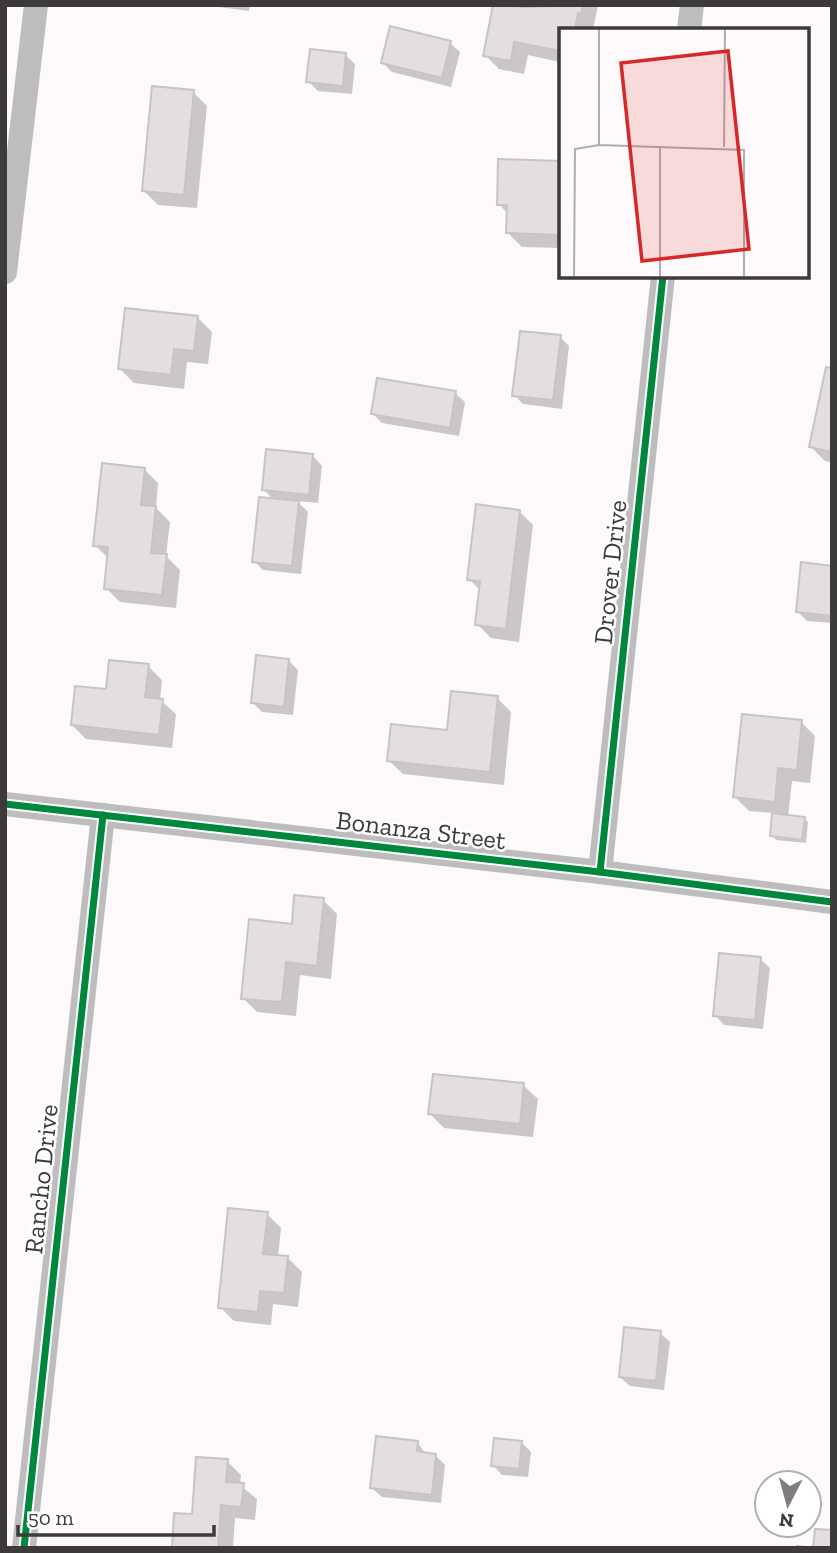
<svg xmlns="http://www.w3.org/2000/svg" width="837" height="1553" font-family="'Zilla Slab',serif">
<rect width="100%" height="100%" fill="#fef9fb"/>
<g fill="#0003">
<polygon points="203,5 250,5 249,11"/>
<polygon points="495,5 527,9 528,5 598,5 593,30 560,30 560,62 528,55 524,74 499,69 485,55"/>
<polygon points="450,43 460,52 451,87 392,72 383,63"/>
<polygon points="345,55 355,64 352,94 318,91 308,81"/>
<polygon points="193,92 207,106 197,208 158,205 144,191"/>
<polygon points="500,161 560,163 560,248 522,247 508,233 508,214 499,204"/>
<polygon points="198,318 212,332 208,364 187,362 184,389 134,383 120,369"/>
<polygon points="560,337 569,346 562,409 523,404 514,395"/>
<polygon points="832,370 832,462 825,461 811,447"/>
<polygon points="455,393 465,402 459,436 382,423 373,414"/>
<polygon points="313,456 322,466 318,503 297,501 308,512 301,574 263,570 254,561 274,500 263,489"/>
<polygon points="144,469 158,483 156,508 170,522 166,556 180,570 176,608 120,602 106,588 109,559 95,545"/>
<polygon points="519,511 533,525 519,642 491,638 477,624 481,591 469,579"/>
<polygon points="832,567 832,623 807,621 797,611"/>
<polygon points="288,660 298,670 293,715 262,712 253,703"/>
<polygon points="148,666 162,680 160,700 176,714 172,748 86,739 72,725 108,691"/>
<polygon points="497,698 511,712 504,785 403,774 388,760 449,732"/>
<polygon points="801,722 815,736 810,783 792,781 788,817 804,818 808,822 806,843 776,840 772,836 774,813 749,811 735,797"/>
<polygon points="323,900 337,914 331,979 300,975 296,1016 257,1012 243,998 293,926"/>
<polygon points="760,959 770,968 763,1029 724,1025 715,1015"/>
<polygon points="523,1085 538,1099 533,1137 444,1128 430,1114"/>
<polygon points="267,1214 281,1228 278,1257 288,1258 302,1272 298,1307 273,1304 271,1325 234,1321 220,1307"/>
<polygon points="660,1333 670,1342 664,1390 630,1386 620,1377"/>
<polygon points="417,1442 426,1454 435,1455 445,1465 441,1503 382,1497 372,1488"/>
<polygon points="522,1443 531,1452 528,1477 502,1475 493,1465"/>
<polygon points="227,1461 241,1475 240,1485 257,1499 255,1520 235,1518 233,1548 173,1548"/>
</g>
<g fill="#e3dfdf" stroke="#c8c4c5" stroke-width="2">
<polygon points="493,5 526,7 583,5 581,14 578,13 575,30 560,30 560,51 514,42 511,61 483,56"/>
<polygon points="390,26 451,41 442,78 381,63"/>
<polygon points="310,49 346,53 343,86 306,82"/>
<polygon points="152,86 194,90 184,195 142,191"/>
<polygon points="498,159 560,161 560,235 506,233 507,205 497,205"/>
<polygon points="125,308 198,316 194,351 174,349 171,375 118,369"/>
<polygon points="520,331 561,335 553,400 512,396"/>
<polygon points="826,367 832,368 832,452 809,447"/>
<polygon points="377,378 456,391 450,428 371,414"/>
<polygon points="266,449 313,454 309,495 262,490"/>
<polygon points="102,463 145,468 141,505 156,506 151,553 167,554 162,595 104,589 108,547 93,546"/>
<polygon points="259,497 299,501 292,566 252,562"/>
<polygon points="476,504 520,510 506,629 475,625 480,581 467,580"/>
<polygon points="801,562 832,566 832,616 796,612"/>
<polygon points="256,655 289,659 284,707 251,703"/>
<polygon points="109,660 149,664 145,697 163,699 159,735 71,725 75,686 106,689"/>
<polygon points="451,691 498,696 490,772 387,761 391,724 447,730"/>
<polygon points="742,714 802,720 797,770 778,768 775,802 733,797"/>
<polygon points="772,813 805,817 802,840 770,836"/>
<polygon points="294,895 324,898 317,966 286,962 282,1002 241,999 249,919 292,924"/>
<polygon points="719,953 761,957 755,1020 713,1016"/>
<polygon points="433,1074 524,1083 520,1124 428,1114"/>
<polygon points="228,1208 268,1212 263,1254 288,1256 284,1293 260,1291 258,1312 218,1308"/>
<polygon points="624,1327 661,1331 656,1381 619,1377"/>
<polygon points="376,1436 418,1441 417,1451 436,1454 432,1495 370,1488"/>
<polygon points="494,1438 522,1441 519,1469 491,1466"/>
<polygon points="196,1457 228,1459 226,1482 244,1483 241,1507 221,1505 218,1548 172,1548 174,1513 192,1514"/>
<polygon points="815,1529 832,1530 832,1548 797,1548 797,1546 813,1548"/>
</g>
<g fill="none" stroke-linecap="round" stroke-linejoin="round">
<g stroke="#bebdbe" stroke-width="24">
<polyline points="689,30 692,5"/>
<polyline points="5,272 36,5"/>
<polyline points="5,804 600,872 832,902"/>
<polyline points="600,872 663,276"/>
<polyline points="24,1548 103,815"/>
</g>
<defs>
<g id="cycleway">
<polyline points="5,804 600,872 832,902"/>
<polyline points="600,872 663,276"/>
<polyline points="24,1548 103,815"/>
</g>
</defs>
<use href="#cycleway" stroke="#fff" stroke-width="11"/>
<use href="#cycleway" stroke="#00873e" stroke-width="7"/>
</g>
<g text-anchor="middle" stroke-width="5" stroke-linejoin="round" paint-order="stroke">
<g font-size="26" fill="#3d3a3b" stroke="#fff">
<text transform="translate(610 572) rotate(-84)" y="9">Drover Drive</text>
<text transform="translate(421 830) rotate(7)" y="9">Bonanza Street</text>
<text transform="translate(41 1179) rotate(-84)" y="9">Rancho Drive</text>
</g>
</g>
<g transform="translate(559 28)">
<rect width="250" height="250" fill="#fef9fb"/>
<path fill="none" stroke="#b1adae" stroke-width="2" d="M40,0V117M165,119L166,0M15,250L16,121L40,117L185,122V250M101,250V118"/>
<path fill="#d62828" fill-opacity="0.15" stroke="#d62828" stroke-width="3.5" d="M169,23L190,221L83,233L62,35Z"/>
<rect width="250" height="250" fill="none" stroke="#3d3a3b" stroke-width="3.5"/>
</g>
<rect width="837" height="1553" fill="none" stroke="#3d3a3b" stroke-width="14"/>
<g transform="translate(788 1504) rotate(186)"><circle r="33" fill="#ffffff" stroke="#b1b0b1" stroke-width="2"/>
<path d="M0-5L12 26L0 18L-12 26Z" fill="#817d7e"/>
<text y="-10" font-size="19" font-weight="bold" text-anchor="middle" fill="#3d3a3b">N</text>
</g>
<path d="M18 1525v10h196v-10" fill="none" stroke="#3d3a3b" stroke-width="3.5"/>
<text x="28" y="1525" font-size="21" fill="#3d3a3b" stroke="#ffffff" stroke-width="5" paint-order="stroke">50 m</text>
</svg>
